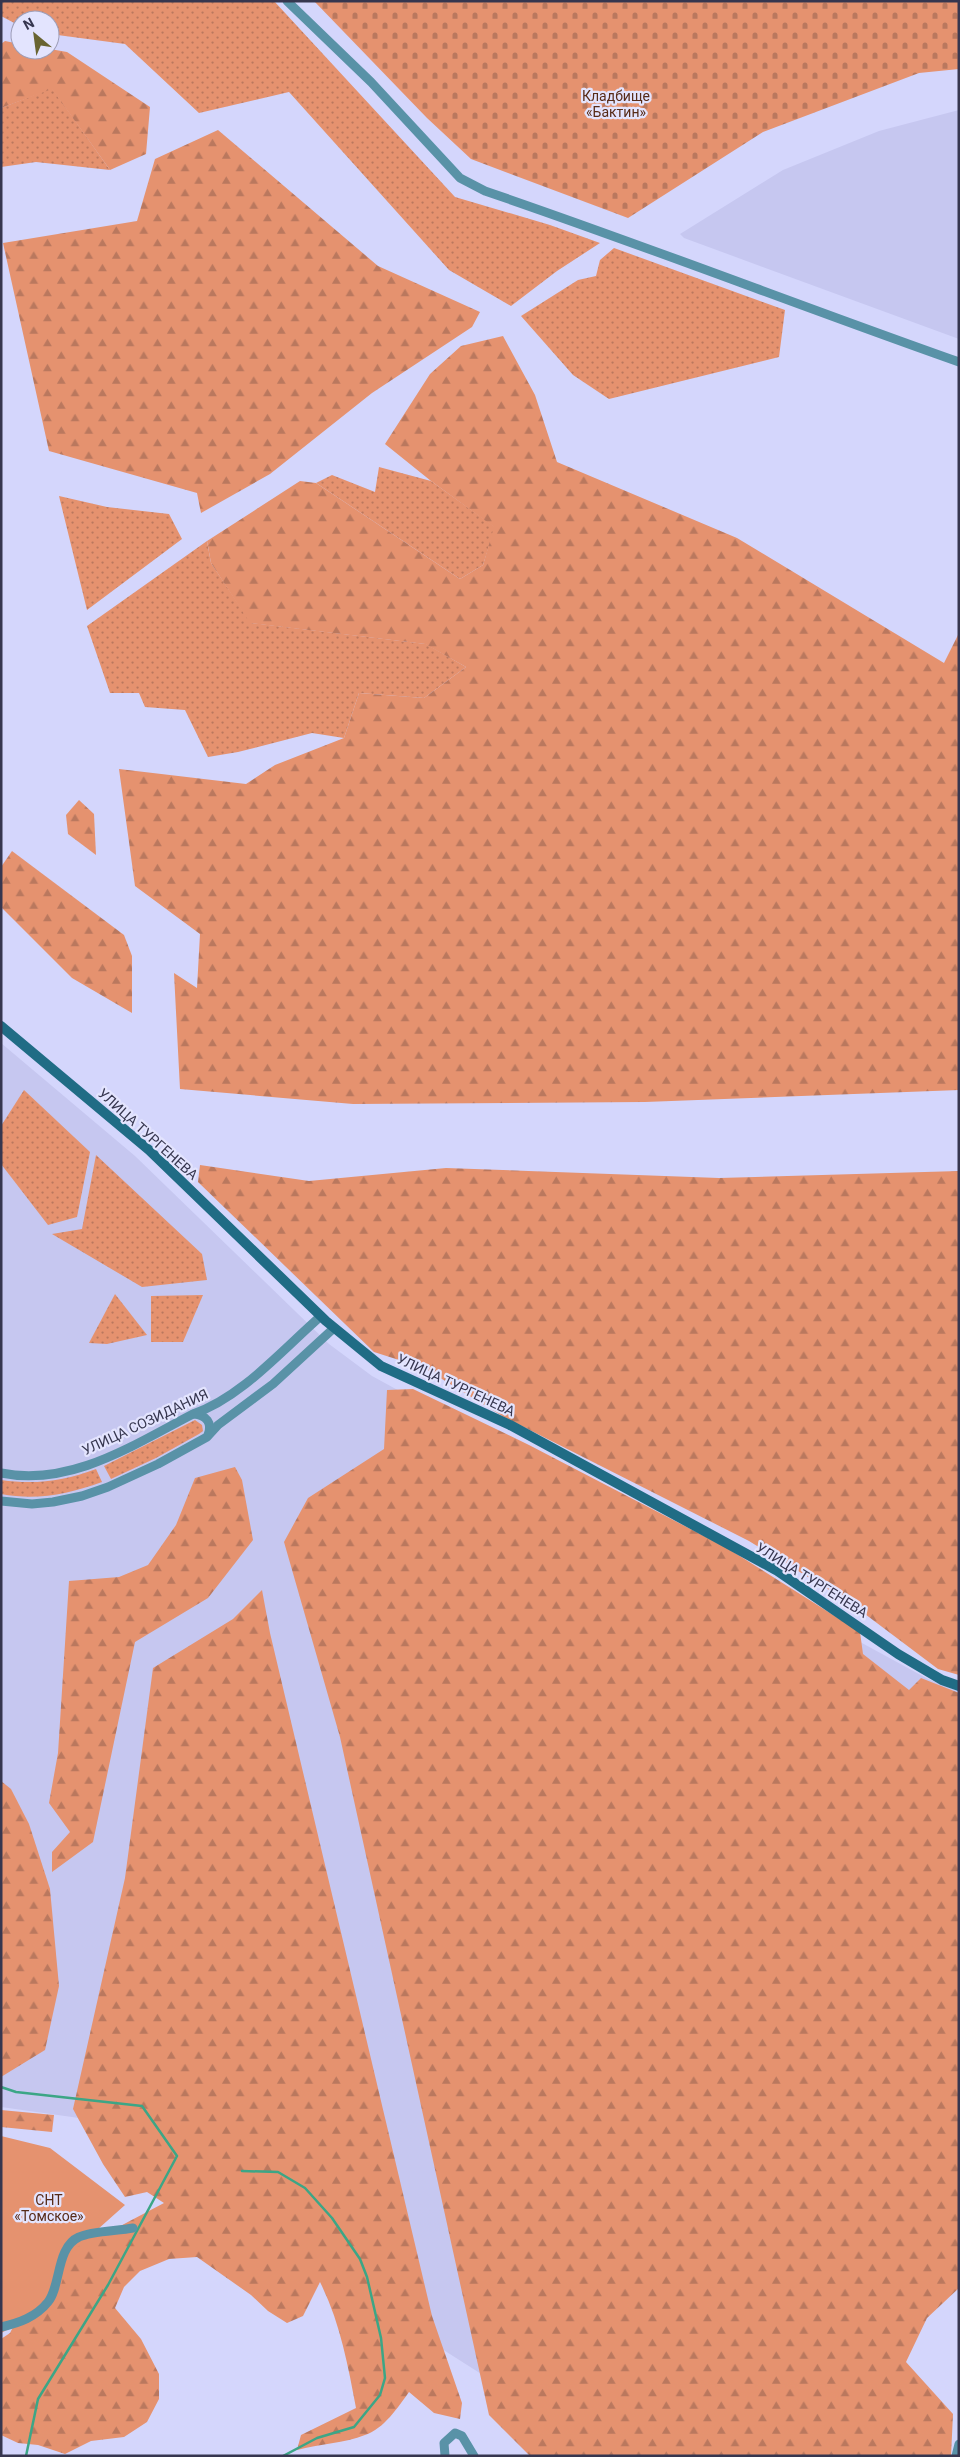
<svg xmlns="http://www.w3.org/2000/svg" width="960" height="2457" font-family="Roboto,sans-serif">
<defs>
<pattern id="grass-dots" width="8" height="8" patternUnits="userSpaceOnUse" patternTransform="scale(1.25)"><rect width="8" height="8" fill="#e5926f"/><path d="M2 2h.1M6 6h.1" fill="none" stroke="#ba785e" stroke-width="1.8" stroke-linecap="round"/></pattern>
<pattern id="forest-firs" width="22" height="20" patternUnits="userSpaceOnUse" patternTransform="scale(1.25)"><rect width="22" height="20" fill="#e5926f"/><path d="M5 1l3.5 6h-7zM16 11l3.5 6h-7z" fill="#ba785e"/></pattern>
<pattern id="cemetery-stones" width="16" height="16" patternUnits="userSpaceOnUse" patternTransform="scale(1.25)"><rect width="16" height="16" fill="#e5926f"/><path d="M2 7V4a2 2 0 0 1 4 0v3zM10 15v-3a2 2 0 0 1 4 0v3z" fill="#ba785e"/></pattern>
</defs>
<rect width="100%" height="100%" fill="#d4d6fc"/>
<g fill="#c6c7f0">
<polygon points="959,110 959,339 684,238 680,234 783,170 879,131"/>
<polygon points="1,1043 135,1156 329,1344 372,1376 928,1679 959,1692 959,2057 610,2456 79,2118 1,2107"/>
</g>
<g fill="url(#grass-dots)">
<polygon points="1,1 274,1 455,197 550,225 600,243 557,271 511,306 449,270 289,92 199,113 125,44 50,34 50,20 20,20 20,26 1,16"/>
<polygon points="52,88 110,170 36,162 1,167 1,108"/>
<polygon points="614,248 785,310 779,357 609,399 573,375 521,316 578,280 596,276 600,260"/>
<polygon points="379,467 431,481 495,527 483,565 460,579 316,483 332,475 375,492"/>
<polygon points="59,496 107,507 169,514 182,539 87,610"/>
<polygon points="207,541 211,563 251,623 426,644 466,667 424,698 359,693 344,738 312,733 238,752 208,757 185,710 145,707 139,693 110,693 87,626"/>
<polygon points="24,1090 90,1152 77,1217 48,1225 1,1164 1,1126"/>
<polygon points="96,1155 202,1254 207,1280 142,1287 52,1234 82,1229"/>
<polygon points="115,1294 147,1335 107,1344 89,1343"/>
<polygon points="203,1295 183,1342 151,1342 151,1296"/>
<polygon points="195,1420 202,1425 203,1431 199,1434 156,1458 111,1479 104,1466"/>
<path d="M96,1469L102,1482C68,1494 37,1501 1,1494V1480C35,1485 64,1481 96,1469Z"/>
</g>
<g fill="url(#forest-firs)">
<polygon points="5,41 20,44 20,50 50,49 67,52 150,107 146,154 110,170 52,89 1,108 1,44"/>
<polygon points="218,130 378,266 480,312 472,327 372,393 270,474 201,513 197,493 49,451 3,243 137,221 155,159"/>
<polygon points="503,336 535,395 557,462 737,538 944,663 959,633 959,1090 645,1102 353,1104 180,1089 174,973 197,988 200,934 135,886 119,769 246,784 275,765 344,738 359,693 424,698 466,667 425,644 250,623 211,563 207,541 300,481 316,483 460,579 483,565 494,527 431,481 385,444 430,374 461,346"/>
<polygon points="79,800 94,814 96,855 68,834 66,815"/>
<polygon points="12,851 124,935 132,956 132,1013 72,978 1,907 1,867"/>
<polygon points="200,1165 309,1181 446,1168 719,1178 959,1171 959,1675 938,1669 849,1602 749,1541 504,1417 424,1368 374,1352 198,1182"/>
<polygon points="413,1389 529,1445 727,1548 860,1632 863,1654 909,1690 921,1678 959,1693 959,2288 927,2318 906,2362 953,2414 951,2456 530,2456 489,2415 340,1737 284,1542 308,1498 384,1449 387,1390"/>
<polygon points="235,1467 242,1480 253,1540 208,1598 135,1642 93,1842 52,1872 52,1852 70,1832 49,1803 58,1753 69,1581 119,1577 148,1565 176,1525 195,1478"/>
<path d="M262,1590L270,1633L432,2316L462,2403L460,2419L434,2413L409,2392C398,2407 384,2429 365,2435C345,2443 319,2444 297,2450L301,2435L356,2408C348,2365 340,2322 320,2282L303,2316L287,2323L268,2311L251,2295L197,2257L169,2259L140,2271L124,2287L115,2308L141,2339L159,2374V2399L147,2422L124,2437L91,2441L65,2454L38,2445L18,2443L1,2435V2339L10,2333L16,2321L78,2241L107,2233L164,2203L147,2192L125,2197L103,2164L73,2109L125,1878L153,1668L233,1619Z"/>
<polygon points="1,1781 11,1789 29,1824 50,1889 59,1986 45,2050 1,2077"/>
<polygon points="1,2110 54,2115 52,2132 1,2127"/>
</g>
<polygon fill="url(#cemetery-stones)" points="314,1 959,1 959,69 919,73 763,132 628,218 471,159 427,118"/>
<polygon fill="#e5926f" points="1,2136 50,2148 125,2205 70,2254 55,2306 1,2333"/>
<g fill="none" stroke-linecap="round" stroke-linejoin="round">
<g stroke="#3ca686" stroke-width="2.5">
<polyline points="1,2087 16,2092 142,2106 177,2156 108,2285 38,2399 26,2456"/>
<polyline points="242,2171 278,2172 305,2188 332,2218 360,2259 367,2277 381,2338 385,2378 380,2395 354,2427 317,2438 283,2456"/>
</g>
<g stroke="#5992a7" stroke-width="9">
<path d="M287,1L371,82L460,178L485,191C644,245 800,306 959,362"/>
<path d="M194,1414C206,1415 213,1423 208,1435"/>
<path d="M1,1473C71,1487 133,1445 193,1414C241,1398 283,1349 321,1316"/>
<polyline points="1,1501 32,1504 53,1502 82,1496 108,1487 158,1464 207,1437 218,1425 273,1384 334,1328"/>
<path d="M1,2327C19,2323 36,2317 48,2302C61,2286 56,2247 79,2237C92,2231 118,2231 133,2228"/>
<polyline points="445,2456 444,2443 455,2433 462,2436 474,2456"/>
<polyline points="956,2456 959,2444"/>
</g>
<polyline stroke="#206c85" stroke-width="10" points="1,1026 149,1150 326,1321 381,1366 510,1425 776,1570 898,1654 942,1680 959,1686"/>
</g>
<g text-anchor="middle" stroke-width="4.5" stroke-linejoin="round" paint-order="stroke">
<g font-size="14" fill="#572b18" stroke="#e3e4fe">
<text x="616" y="101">Кладбище<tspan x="616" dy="16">«Бактин»</tspan></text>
<text x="49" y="2205">СНТ<tspan x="49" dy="16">«Томское»</tspan></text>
</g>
<g font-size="14" fill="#36364f" stroke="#e3e4fe">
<text transform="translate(148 1134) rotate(42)" y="5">УЛИЦА ТУРГЕНЕВА</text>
<text transform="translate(456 1385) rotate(25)" y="5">УЛИЦА ТУРГЕНЕВА</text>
<text transform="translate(145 1422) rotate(-25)" y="5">УЛИЦА СОЗИДАНИЯ</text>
<text transform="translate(812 1580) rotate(32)" y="5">УЛИЦА ТУРГЕНЕВА</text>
</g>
</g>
<rect width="960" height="2457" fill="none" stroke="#36364f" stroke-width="5"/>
<g transform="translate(35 35) rotate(331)"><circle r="24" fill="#e3e4fe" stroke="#9e9eb8"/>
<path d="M0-4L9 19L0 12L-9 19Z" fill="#696431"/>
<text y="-8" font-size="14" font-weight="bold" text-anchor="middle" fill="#36364f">N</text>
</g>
</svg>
